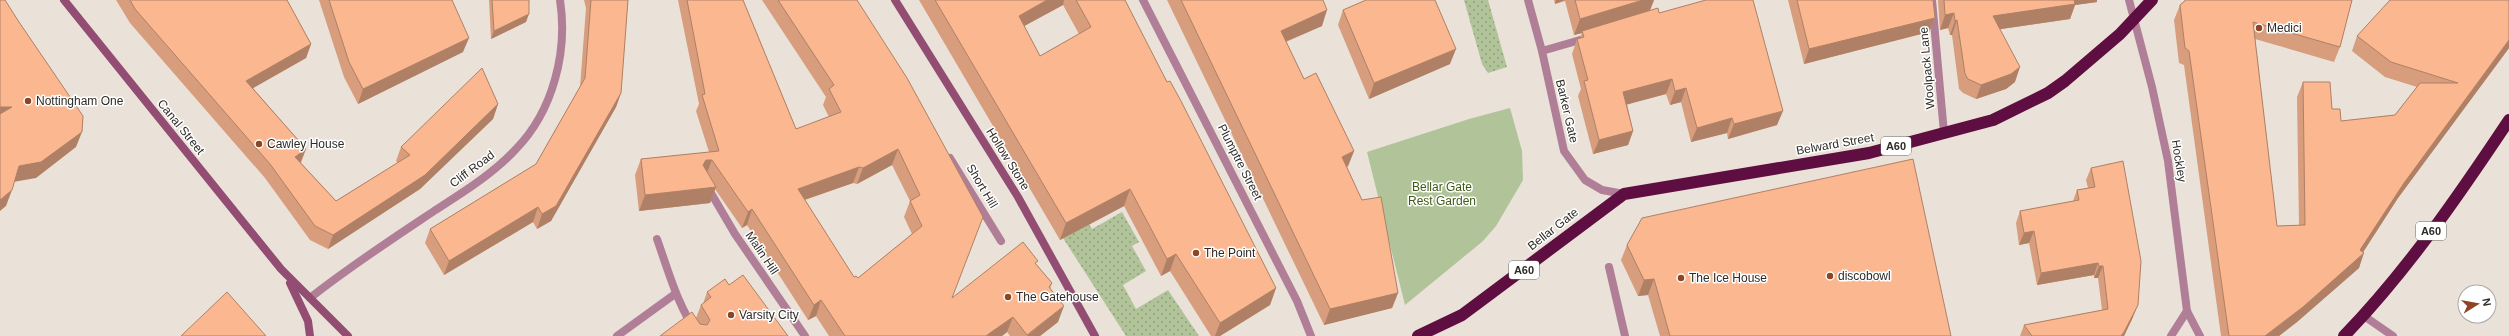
<svg xmlns="http://www.w3.org/2000/svg" width="2509" height="336" font-family="Arial,sans-serif">
<defs>
<pattern id="grass-dots" width="8" height="8" patternUnits="userSpaceOnUse"><rect width="8" height="8" fill="#b0c399"/><path d="M2 2h.1M6 6h.1" fill="none" stroke="#909f7d" stroke-width="1.8" stroke-linecap="round"/></pattern>
</defs>
<rect width="100%" height="100%" fill="#eae2d8"/>
<g fill="url(#grass-dots)">
<polygon points="1464,0 1488,0 1507,67 1488,73 1482,64"/>
<polygon points="1122,212 1139,242 1132,246 1146,271 1123,285 1136,309 1168,290 1199,336 1126,336 1063,238 1089,224 1092,229"/>
</g>
<polygon fill="#b0c399" points="1510,108 1522,151 1523,180 1496,226 1483,241 1405,305 1367,152 1469,119"/>
<g fill="none" stroke-linecap="round" stroke-linejoin="round">
<g stroke="#b07f97" stroke-width="8">
<polyline points="1143,0 1297,301 1311,336"/>
<polyline points="1528,0 1542,51 1564,151 1585,180 1602,190 1624,194"/>
<polyline points="1932,0 1944,133"/>
<polyline points="2129,0 2152,87 2168,161 2187,311 2200,336"/>
<polyline points="1542,51 1587,38"/>
<polyline points="950,158 1001,241"/>
<polyline points="708,188 735,234 805,336"/>
<path d="M657,239C669,273 678,307 699,336"/>
<polyline points="1609,267 1625,336"/>
<path d="M310,298C349,267 392,239 434,211C462,193 493,174 516,149C553,111 568,52 560,0"/>
<polyline points="2364,316 2393,336"/>
<polyline points="617,336 675,294"/>
<polyline points="2171,336 2187,311"/>
</g>
<g stroke="#934d73" stroke-width="8">
<polyline points="64,0 281,269 348,336"/>
<polyline points="895,0 1018,197 1095,336"/>
<polyline points="290,283 308,321 310,336"/>
</g>
<g stroke="#5e0e40" stroke-width="12">
<polyline points="1418,336 1462,315 1624,194 1869,153 1993,120 2048,93 2065,81 2120,34 2152,0"/>
<path d="M2344,336C2407,271 2459,195 2509,120"/>
</g>
</g>
<g fill="#d79d7c" fill-rule="evenodd">
<polygon points="116,0 287,0 311,44 306,58 253,88 306,149 301,163 336,201 398,163 396,161 401,147 498,104 493,119 420,189 328,249 310,240 265,178 130,23"/>
<polygon points="319,0 452,0 463,52 358,104 344,77"/>
<polygon points="489,0 529,0 526,22 491,39"/>
<polygon points="584,0 628,0 621,93 616,107 551,221 537,229 533,222 444,275 425,243 430,229 536,164 580,87 586,8"/>
<path d="M678,0H743L796,129L829,117L823,105L826,97L762,0H857L953,298L1037,265L1052,283L1050,289L1058,322L1040,336H1010L1007,332L1002,336H829L816,316L808,320L747,225L742,228L715,189L710,203L639,211L635,175L641,159L709,152L696,111L699,104ZM892,165L910,201L904,217L912,234L858,278L854,277L805,200L853,183L857,184Z"/>
<path d="M919,0H1125L1146,42L1276,288L1270,305L1220,336H1211L1170,271L1161,276L1124,206L1060,240ZM1063,5L1079,34L1040,56L1024,26Z"/>
<polygon points="1167,0 1323,0 1322,26 1286,42 1304,79 1354,151 1348,166 1347,167 1398,293 1392,308 1324,325"/>
<polygon points="1554,0 1654,0 1650,11 1659,13 1777,125 1728,139 1727,133 1691,142 1681,102 1670,105 1666,94 1627,104 1633,131 1628,145 1593,154 1578,96 1581,89 1572,54 1577,39 1580,38 1582,33 1574,35 1565,1 1555,4"/>
<polygon points="1788,0 1933,0 1935,18 1929,32 1804,64"/>
<polygon points="1938,0 2097,0 2097,2 2075,5 2070,19 2000,29 2015,82 2006,89 1976,99 1963,93 1959,89 1952,35 1950,35 1948,28 1940,30"/>
<polygon points="2185,0 2352,0 2340,47 2334,62 2255,39 2277,226 2299,225 2297,97 2303,82 2332,109 2341,121 2395,115 2417,87 2385,77 2352,51 2357,36 2509,0 2509,48 2398,198 2363,252 2359,268 2297,322 2279,336 2221,336 2184,65 2179,63 2174,20 2180,5"/>
<polygon points="1343,10 1450,64 1369,99 1338,25"/>
<polygon points="2091,168 2133,317 2124,336 2020,336 2024,325 2102,310 2098,278 2094,278 2094,275 2037,285 2029,243 2019,245 2016,223 2020,211 2073,201 2077,190 2088,188 2086,180"/>
<polygon points="1627,245 1951,336 1660,336 1648,295 1638,296 1621,260"/>
<polygon points="729,285 788,336 660,336 696,318 701,305 703,304 707,292"/>
</g>
<g fill="#af8065">
<polygon points="1047,0 1064,0 1063,5 1013,32 1019,16"/>
<polygon points="1556,0 1565,0 1555,4"/>
<polygon points="1643,0 1654,0 1649,12 1582,31 1582,33 1574,35 1580,19"/>
<polygon points="2070,0 2097,0 2097,2 2075,5 2070,19 1988,31 1993,16"/>
<polygon points="1327,10 1322,26 1275,46 1281,31"/>
<polygon points="1954,13 1948,28 1940,30 1945,15"/>
<polygon points="529,14 526,22 491,39 494,31"/>
<polygon points="1935,18 1929,32 1804,64 1809,49"/>
<polygon points="1957,20 1952,35 1950,35 1955,21"/>
<polygon points="469,38 463,52 358,104 363,89"/>
<polygon points="2509,40 2509,48 2398,198 2360,257 2364,253 2359,268 2297,322 2279,336 2265,336 2360,250 2404,183"/>
<polygon points="311,44 306,58 241,95 246,81"/>
<polygon points="1456,49 1450,64 1369,99 1374,83"/>
<polygon points="2020,67 2015,82 2006,89 1976,99 1981,85"/>
<polygon points="1672,79 1666,94 1618,107 1623,92"/>
<polygon points="1686,88 1681,102 1670,105 1675,91"/>
<polygon points="621,93 616,107 551,221 537,229 542,214"/>
<polygon points="498,104 493,119 420,189 328,249 333,235"/>
<polygon points="0,107 12,107 0,123"/>
<polygon points="1783,111 1777,125 1728,139 1734,124"/>
<polygon points="1732,118 1727,133 1691,142 1697,128"/>
<polygon points="1633,131 1628,145 1593,154 1599,140"/>
<polygon points="82,132 76,147 36,178 13,182 19,166"/>
<polygon points="306,149 300,163 295,157"/>
<polygon points="898,149 892,165 857,184 863,168"/>
<polygon points="1354,151 1348,166 1336,173 1342,157"/>
<polygon points="706,160 712,160 706,175 703,165"/>
<polygon points="859,167 853,183 792,204 798,189"/>
<polygon points="716,187 710,203 639,211 645,195"/>
<polygon points="1130,189 1124,206 1060,240 1066,223"/>
<polygon points="12,190 6,206 0,211 0,200"/>
<polygon points="538,207 533,222 444,275 449,261"/>
<polygon points="752,209 747,225 742,228 748,212"/>
<polygon points="2034,231 2029,243 2019,245 2024,233"/>
<polygon points="1176,254 1170,271 1161,276 1167,259"/>
<polygon points="2098,263 2094,275 2037,285 2041,273"/>
<polygon points="2099,266 2103,266 2098,278 2094,278"/>
<polygon points="1654,279 1648,295 1638,296 1644,280"/>
<polygon points="1276,288 1270,305 1220,336 1215,336 1220,323"/>
<polygon points="1398,293 1392,308 1324,325 1330,309"/>
<polygon points="821,300 816,316 808,320 814,305"/>
<polygon points="2138,305 2133,317 2124,336 2121,336"/>
<polygon points="1064,306 1058,322 1040,336 1027,336"/>
<polygon points="1013,317 1007,332 1002,336 986,336 990,333"/>
</g>
<g fill="#fab790" stroke="#af8065" fill-rule="evenodd">
<polygon points="0,0 5,0 19,22 83,116 82,132 41,162 19,166 12,190 0,200 0,114 12,107 0,107"/>
<polygon points="130,0 287,0 311,44 246,81 306,149 295,157 336,201 410,155 401,147 482,68 498,104 425,175 333,235 315,226 270,164 135,9"/>
<polygon points="329,0 452,0 469,38 363,89 349,62"/>
<polygon points="492,0 529,0 529,14 494,31"/>
<polygon points="591,0 628,0 621,93 556,206 542,214 538,207 449,261 430,229 536,164 585,78"/>
<path d="M687,0H743L796,129L841,112L829,89L834,85L778,0H857L907,78L983,217L952,298L1023,242L1038,261L1035,263L1052,283L1049,287L1064,306L1027,335L1013,317L990,333L986,336H845L821,300L814,305L752,209L748,212L712,160H706L703,165L716,187L645,195L641,159L719,151L702,95L705,94ZM898,149L920,195L910,201L922,226L858,278L856,276L854,277L798,189L859,167L863,168Z"/>
<polygon points="935,0 1047,0 1019,16 1040,56 1091,27 1076,0 1125,0 1167,82 1170,81 1181,101 1276,288 1220,323 1176,254 1167,259 1130,189 1066,223"/>
<polygon points="1181,0 1323,0 1327,10 1281,31 1304,79 1316,73 1354,151 1342,157 1362,200 1381,197 1398,293 1330,309"/>
<polygon points="1366,0 1435,0 1456,49 1374,83 1343,10"/>
<polygon points="1575,0 1643,0 1580,19"/>
<polygon points="1706,0 1753,0 1783,111 1734,124 1732,118 1697,128 1686,88 1675,91 1672,79 1623,92 1633,131 1599,140 1584,81 1588,80 1577,39 1584,37 1582,31 1658,8 1659,13"/>
<polygon points="1797,0 1933,0 1935,18 1809,49"/>
<polygon points="1944,0 2074,0 2075,4 1993,16 2020,67 2011,74 1981,85 1968,79 1965,74 1957,20 1955,21 1954,13 1945,15"/>
<polygon points="2186,0 2352,0 2340,47 2253,22 2277,226 2305,225 2303,82 2330,82 2332,109 2340,109 2341,121 2395,115 2420,83 2458,83 2391,62 2357,36 2390,0 2509,0 2509,40 2404,183 2360,250 2364,253 2303,307 2265,336 2229,336 2189,51 2185,48 2180,5"/>
<polygon points="1913,159 1951,336 1670,336 1654,279 1644,280 1627,245 1642,218"/>
<polygon points="2123,161 2141,261 2138,305 2124,332 2121,336 2032,336 2024,325 2108,309 2103,266 2099,266 2098,263 2041,273 2034,231 2024,233 2020,211 2079,200 2077,190 2095,187 2091,168"/>
<polygon points="743,275 788,336 660,336 692,312 700,324 707,325 710,320 701,305 711,297 707,292 725,279 729,285"/>
<polygon points="227,292 266,336 181,336"/>
</g>
<g fill="#8d4524" stroke="#fff" stroke-width="1.5">
<circle cx="2259" cy="28" r="4"/>
<circle cx="28" cy="101" r="4"/>
<circle cx="259" cy="144" r="4"/>
<circle cx="1196" cy="253" r="4"/>
<circle cx="1830" cy="276" r="4"/>
<circle cx="1681" cy="278" r="4"/>
<circle cx="1008" cy="297" r="4"/>
<circle cx="731" cy="315" r="4"/>
</g>
<g text-anchor="middle" stroke-width="3" stroke-linejoin="round" paint-order="stroke">
<g fill="#fff" stroke="#6d6b68" stroke-width="1">
<rect x="1881" y="137" width="30" height="18" rx="3"/>
<rect x="2416" y="222" width="30" height="18" rx="3"/>
<rect x="1509" y="261" width="30" height="18" rx="3"/>
</g>
<g font-size="11" font-weight="bold" fill="#2e2b27">
<text x="1896" y="150">A60</text>
<text x="2431" y="235">A60</text>
<text x="1524" y="274">A60</text>
</g>
<g font-size="12" fill="#2e2b27" stroke="#fff" text-anchor="start">
<text x="2267" y="32">Medici</text>
<text x="36" y="105">Nottingham One</text>
<text x="267" y="148">Cawley House</text>
<text x="1204" y="257">The Point</text>
<text x="1838" y="280">discobowl</text>
<text x="1689" y="282">The Ice House</text>
<text x="1016" y="301">The Gatehouse</text>
<text x="739" y="319">Varsity City</text>
</g>
<g font-size="12" fill="#2e2b27" stroke="#fff">
<text transform="translate(1927 68) rotate(-95)" y="4">Woolpack Lane</text>
<text transform="translate(1567 111) rotate(77)" y="4">Barker Gate</text>
<text transform="translate(181 127) rotate(51)" y="4">Canal Street</text>
<text transform="translate(1835 144) rotate(-10)" y="4">Belward Street</text>
<text transform="translate(1008 159) rotate(58)" y="4">Hollow Stone</text>
<text transform="translate(2179 161) rotate(81)" y="4">Hockley</text>
<text transform="translate(1240 162) rotate(63)" y="4">Plumptre Street</text>
<text transform="translate(472 169) rotate(-37)" y="4">Cliff Road</text>
<text transform="translate(982 186) rotate(59)" y="4">Short Hill</text>
<text transform="translate(1553 229) rotate(-38)" y="4">Bellar Gate</text>
<text transform="translate(762 253) rotate(56)" y="4">Malin Hill</text>
</g>
<g font-size="12" fill="#405a16" stroke="#fff">
<text x="1442" y="191">Bellar Gate<tspan x="1442" dy="14">Rest Garden</tspan></text>
</g>
</g>
<g transform="translate(2477 304) rotate(79)"><circle r="19" fill="#ffffff" stroke="#abaaa9"/>
<path d="M0-3L7 15L0 10L-7 15Z" fill="#8d4524"/>
<text y="-6" font-size="11" font-weight="bold" text-anchor="middle" fill="#2e2b27">N</text>
</g>
</svg>
